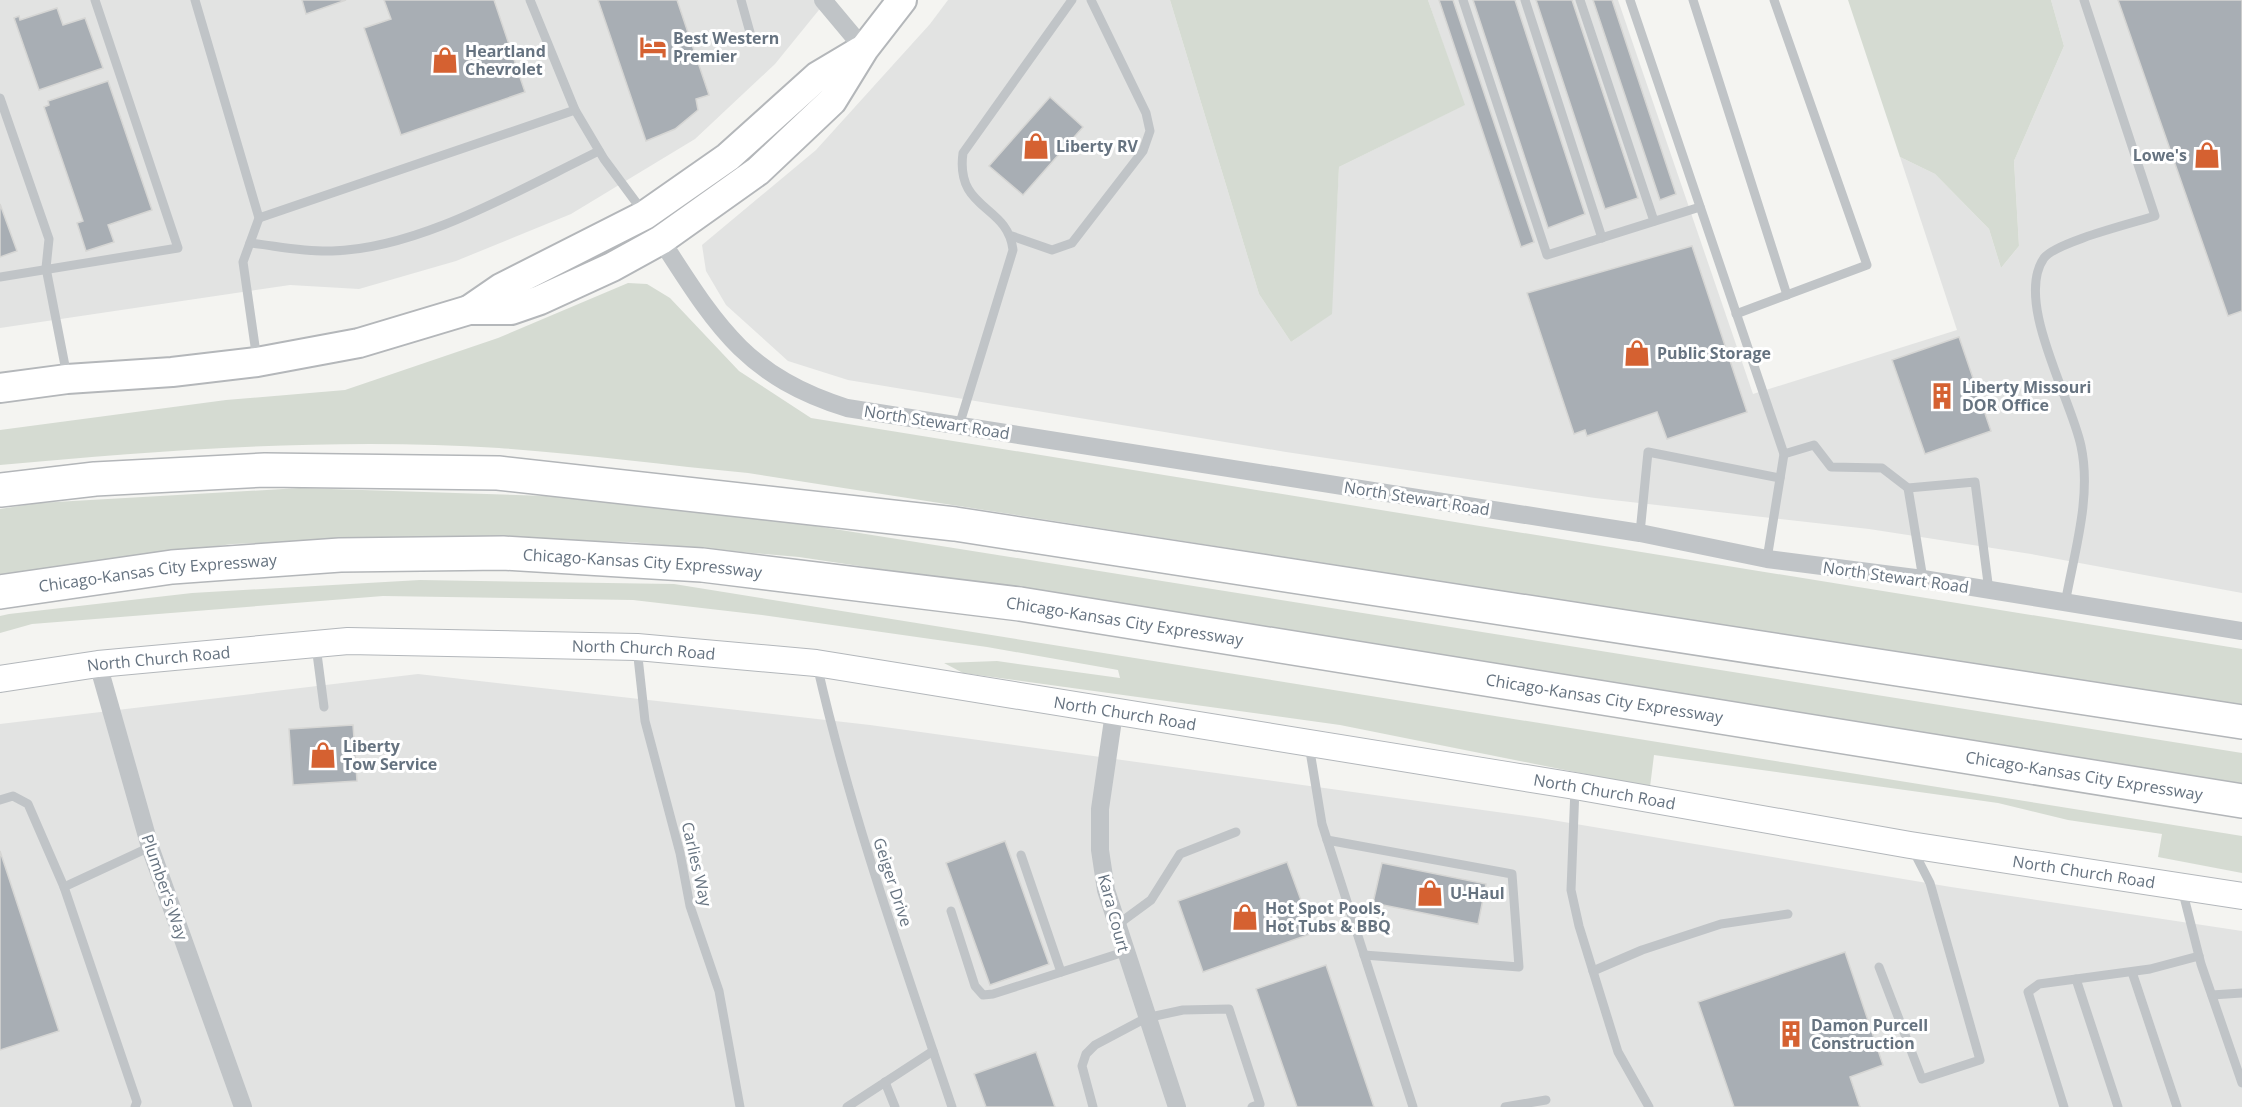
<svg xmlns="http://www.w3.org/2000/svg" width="2242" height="1107" font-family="'Open Sans',sans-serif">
<rect width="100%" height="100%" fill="#f4f4f1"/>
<g fill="#e2e3e2">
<polygon points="0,0 827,0 775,64 695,139 571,214 456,261 359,289 290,285 0,328"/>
<polygon points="948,0 1170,0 1259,294 1291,342 1331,314 1339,167 1464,105 1428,0 1618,0 1753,394 1957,330 1900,157 1935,174 1989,229 2001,268 2019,246 2014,161 2064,46 2051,0 2242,0 2242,593 2031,554 1869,529 1595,498 1286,452 848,380 788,361 726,305 706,271 702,245 816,150 930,24"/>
<polygon points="418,674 870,725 1540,818 1951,887 2242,931 2242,1107 0,1107 0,724"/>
</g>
<g fill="#d5dbd2">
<polygon points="1170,0 1428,0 1465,105 1339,167 1332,314 1291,342 1259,294"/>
<polygon points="1848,0 2051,0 2064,46 2014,161 2019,246 2001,268 1989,229 1935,174 1900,157"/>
<path d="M628,283L647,284L670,298L739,371L811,418L2242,649V707L748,473C665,465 582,454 499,448C336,437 162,450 0,465V430L226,400L345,390L498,338Z"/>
<polygon points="300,488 547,496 709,509 2242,753 2242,784 1286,630 799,557 630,542 447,538 232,544 0,578 0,509 38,503"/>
<polygon points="420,580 674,584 2242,836 2242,873 2158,857 2162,834 2068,820 1998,803 1654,755 1650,787 1340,725 963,673 944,663 997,661 1120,678 1118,670 987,647 762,615 633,600 383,596 32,624 0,633 0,616 9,614 192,593"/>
</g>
<g fill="#a8aeb4" stroke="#d6d6d4" stroke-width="1.5">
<polygon points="302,0 346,0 306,14"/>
<polygon points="384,0 494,0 525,92 401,135 364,28 391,19"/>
<polygon points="598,0 677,0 709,95 696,99 698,110 675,129 646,141"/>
<polygon points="1439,0 1453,0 1534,242 1521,247"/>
<polygon points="1473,0 1515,0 1585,214 1548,228"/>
<polygon points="1536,0 1572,0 1638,198 1605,209"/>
<polygon points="1593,0 1612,0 1676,194 1660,200"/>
<polygon points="2118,0 2242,0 2242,311 2228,316"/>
<polygon points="57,8 63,25 85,18 103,68 39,90 14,18 19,16 20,20"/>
<polygon points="108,81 152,210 108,225 114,242 86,251 77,223 83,221 44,107 49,105 48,101"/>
<polygon points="1050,97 1083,127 1023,195 989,166"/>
<polygon points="0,204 17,251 0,257"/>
<polygon points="1692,246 1747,412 1667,439 1657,412 1587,436 1585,430 1574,434 1527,293"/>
<polygon points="1959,337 1991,431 1925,454 1892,360"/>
<polygon points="353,725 357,781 293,785 289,729"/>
<polygon points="1005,841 1049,964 990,985 946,863"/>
<polygon points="0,851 59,1031 0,1050"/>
<polygon points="1287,862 1313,933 1203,972 1178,901"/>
<polygon points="1382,863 1486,884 1478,924 1373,903"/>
<polygon points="1845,952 1883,1065 1850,1077 1860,1107 1734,1107 1698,1002"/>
<polygon points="1326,965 1374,1107 1297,1107 1256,989"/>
<polygon points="1036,1052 1055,1107 986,1107 974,1074"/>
</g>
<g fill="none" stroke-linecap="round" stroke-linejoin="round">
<defs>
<g id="secondary">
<path id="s1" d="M0,679L98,664L348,641L637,647L816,663L1575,786L1910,845L2242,896"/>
</g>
<g id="primary">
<polyline points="469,310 501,288 645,215 728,157 818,76 860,51"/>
<polyline points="0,388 67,379 172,372 257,362 359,343 469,310 511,310 540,300 612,267 661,240 758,171 832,101 864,49 902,0"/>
</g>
<g id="highway">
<polyline points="0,490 95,479 265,470 498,473 955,524 2242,722"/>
<path id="s2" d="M0,592L172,567L340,555L503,553L702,565L1020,604L2242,801"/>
</g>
</defs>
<use href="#secondary" stroke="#b3b7bb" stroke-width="28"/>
<use href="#primary" stroke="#b4b7ba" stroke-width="32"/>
<use href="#highway" stroke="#b3b6b9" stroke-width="36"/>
<g stroke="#c0c4c7" stroke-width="9">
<polyline points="195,0 259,218 243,262 257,360"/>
<polyline points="530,0 575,110 604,159 644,213"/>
<polyline points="741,0 751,36"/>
<polyline points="1463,0 1547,255 1700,207"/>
<polyline points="1525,0 1602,238"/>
<polyline points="1580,0 1654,221"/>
<polyline points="1630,0 1784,454 1767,559"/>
<polyline points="1693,0 1787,295"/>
<polyline points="0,98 49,239 46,268 67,376"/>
<polyline points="259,218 575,110"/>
<polyline points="1012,236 1052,250 1072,243 1143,151 1150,131 1146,113 1091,0"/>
<path d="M250,243C277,246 305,252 332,251C420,249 520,189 599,151"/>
<polyline points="0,277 178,248 95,0"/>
<polyline points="1736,314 1867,265 1774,0"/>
<path d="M959,426L1013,250C1008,204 955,211 963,153L1072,0"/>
<polyline points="1784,454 1814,445 1831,467 1882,468 1908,488 1975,482 1989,591"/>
<polyline points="1908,488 1923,579"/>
<polyline points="1640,533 1648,452 1780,478"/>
<path d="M2065,604C2074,553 2092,497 2081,446C2071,398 2014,301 2044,258C2056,242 2133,223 2155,216L2084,0"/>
<polyline points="316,646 324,707"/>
<polyline points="637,648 645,721 680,853 690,906 719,991 740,1107"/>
<path d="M817,665C851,815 903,961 952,1107"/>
<polyline points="1309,745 1322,824 1413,1107"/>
<polyline points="1575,788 1571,890 1579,926 1618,1052 1649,1107"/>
<polyline points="0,800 13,796 28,804 64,887 137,1102 135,1107"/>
<polyline points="1327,840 1512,874 1519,967 1364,955"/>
<polyline points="1021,855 1061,972"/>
<polyline points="64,887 150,847"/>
<polyline points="2182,889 2201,964 2242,1083"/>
<polyline points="951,911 975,986 983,995 993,994 1124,952"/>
<polyline points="1117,925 1151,900 1180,854 1236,832"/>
<polyline points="1879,967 1922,1079 1980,1060 1930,883 1913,850"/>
<polyline points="1593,971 1642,950 1721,924 1788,914"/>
<polyline points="2132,972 2177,1107"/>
<polyline points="2076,979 2118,1107"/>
<polyline points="2212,995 2242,993"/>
<polyline points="885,1082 895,1107"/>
<polyline points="847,1107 933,1051"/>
<polyline points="1093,1107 1082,1066 1086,1054 1095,1045 1146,1018 1183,1010 1229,1009 1260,1104 1252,1107"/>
<polyline points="1505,1107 1546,1100"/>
<polyline points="2064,1107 2028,992 2039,984 2150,969 2199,956"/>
</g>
<g stroke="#c0c4c7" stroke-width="18">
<polyline points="823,0 864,49"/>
<path d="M661,240C716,325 745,376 847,408L1640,533L1767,559L1923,579L2242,631"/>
<polyline points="98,664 150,847 243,1107"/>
<polyline points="1114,713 1100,809 1100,850 1106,890 1177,1107"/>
</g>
<use href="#secondary" stroke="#fff" stroke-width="26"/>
<use href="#primary" stroke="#fff" stroke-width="28"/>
<use href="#highway" stroke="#fff" stroke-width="33"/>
</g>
<defs>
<symbol id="hotel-bare" viewBox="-9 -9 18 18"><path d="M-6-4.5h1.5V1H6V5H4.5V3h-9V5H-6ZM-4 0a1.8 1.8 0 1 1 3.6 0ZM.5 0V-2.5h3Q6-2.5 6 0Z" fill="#d56131" stroke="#fff" stroke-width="2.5" paint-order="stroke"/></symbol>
<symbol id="shop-bare" viewBox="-9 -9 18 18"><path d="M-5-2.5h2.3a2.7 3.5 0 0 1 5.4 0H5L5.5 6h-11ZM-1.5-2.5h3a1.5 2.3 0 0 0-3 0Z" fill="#d56131" stroke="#fff" stroke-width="2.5" paint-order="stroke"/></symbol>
<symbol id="building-bare" viewBox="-9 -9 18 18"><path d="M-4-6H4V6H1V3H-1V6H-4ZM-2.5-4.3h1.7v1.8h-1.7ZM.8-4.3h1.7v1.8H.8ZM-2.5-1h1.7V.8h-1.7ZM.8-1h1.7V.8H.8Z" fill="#d56131" stroke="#fff" stroke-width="2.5" paint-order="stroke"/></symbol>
</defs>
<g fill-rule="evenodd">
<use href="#hotel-bare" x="634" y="28" width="38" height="38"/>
<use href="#shop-bare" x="426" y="41" width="38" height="38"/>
<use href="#shop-bare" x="1017" y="127" width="38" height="38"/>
<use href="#shop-bare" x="2188" y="136" width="38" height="38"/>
<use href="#shop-bare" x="1618" y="334" width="38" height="38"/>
<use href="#building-bare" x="1923" y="377" width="38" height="38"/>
<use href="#shop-bare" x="304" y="736" width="38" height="38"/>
<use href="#shop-bare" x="1411" y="874" width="38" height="38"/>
<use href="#shop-bare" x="1226" y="898" width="38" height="38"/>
<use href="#building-bare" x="1772" y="1015" width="38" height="38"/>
</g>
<g text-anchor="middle" stroke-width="6" stroke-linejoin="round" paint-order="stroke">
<g font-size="16" font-weight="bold" fill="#667380" stroke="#fff" text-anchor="start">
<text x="673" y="44">Best Western<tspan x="673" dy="18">Premier</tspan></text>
<text x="465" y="57">Heartland<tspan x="465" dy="18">Chevrolet</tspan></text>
<text x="1056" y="152">Liberty RV</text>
<text x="2187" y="161" text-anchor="end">Lowe's</text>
<text x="1657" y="359">Public Storage</text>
<text x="1962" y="393">Liberty Missouri<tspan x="1962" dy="18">DOR Office</tspan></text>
<text x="343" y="752">Liberty<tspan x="343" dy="18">Tow Service</tspan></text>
<text x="1450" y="899">U-Haul</text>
<text x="1265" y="914">Hot Spot Pools,<tspan x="1265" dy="18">Hot Tubs &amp; BBQ</tspan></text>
<text x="1811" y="1031">Damon Purcell<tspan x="1811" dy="18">Construction</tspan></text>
</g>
<g font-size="16" fill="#667380" stroke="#fff">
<text transform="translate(937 422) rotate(9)" y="6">North Stewart Road</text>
<text transform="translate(1417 498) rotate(9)" y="6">North Stewart Road</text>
<text dy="6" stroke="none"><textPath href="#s2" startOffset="645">Chicago-Kansas City Expressway</textPath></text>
<text dy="6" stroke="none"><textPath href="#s2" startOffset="159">Chicago-Kansas City Expressway</textPath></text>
<text transform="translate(1896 577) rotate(8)" y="6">North Stewart Road</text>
<text dy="6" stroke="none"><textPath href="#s2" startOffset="1131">Chicago-Kansas City Expressway</textPath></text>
<text dy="6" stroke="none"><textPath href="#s1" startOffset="646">North Church Road</textPath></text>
<text dy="6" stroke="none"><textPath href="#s1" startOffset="160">North Church Road</textPath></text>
<text dy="6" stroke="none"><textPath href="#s2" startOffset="1617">Chicago-Kansas City Expressway</textPath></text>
<text dy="6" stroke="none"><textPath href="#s1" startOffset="1132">North Church Road</textPath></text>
<text dy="6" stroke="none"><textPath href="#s2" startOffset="2103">Chicago-Kansas City Expressway</textPath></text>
<text dy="6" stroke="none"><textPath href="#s1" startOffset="1618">North Church Road</textPath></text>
<text transform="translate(697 864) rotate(77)" y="6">Carlies Way</text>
<text dy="6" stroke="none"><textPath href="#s1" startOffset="2104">North Church Road</textPath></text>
<text transform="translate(893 882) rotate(72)" y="6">Geiger Drive</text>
<text transform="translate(165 887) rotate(71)" y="6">Plumber's Way</text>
<text transform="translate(1114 913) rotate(75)" y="6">Kara Court</text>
</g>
</g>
</svg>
